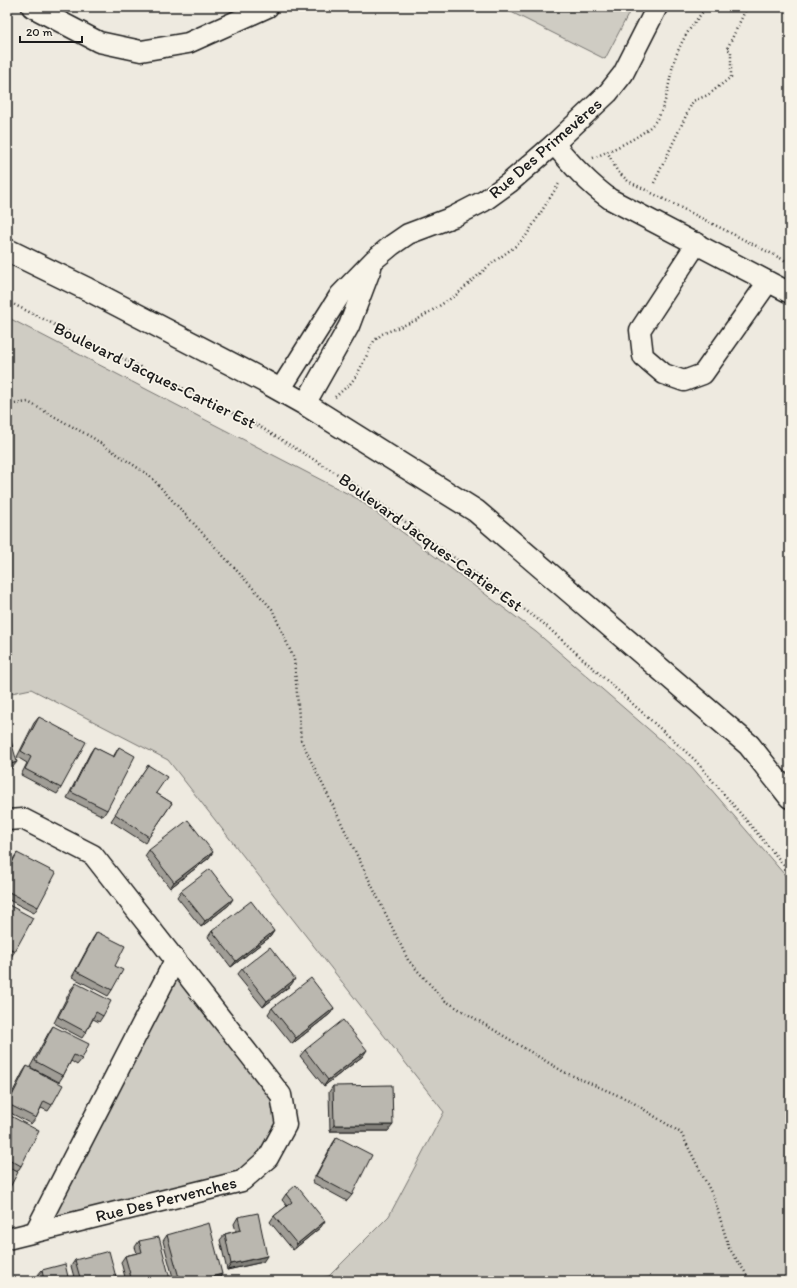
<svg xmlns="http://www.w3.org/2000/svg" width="797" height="1288" font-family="Itim,sans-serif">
<rect width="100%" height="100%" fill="#eeeae0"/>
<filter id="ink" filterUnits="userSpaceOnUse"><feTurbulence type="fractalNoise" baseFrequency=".025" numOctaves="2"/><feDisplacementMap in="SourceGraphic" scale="8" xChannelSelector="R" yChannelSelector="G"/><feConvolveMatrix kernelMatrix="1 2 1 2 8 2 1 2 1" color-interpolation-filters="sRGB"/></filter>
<g filter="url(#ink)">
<g fill="#cfccc3" stroke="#767470">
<polygon points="501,7 632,7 605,59"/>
<polygon points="7,317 358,499 536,632 691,766 790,881 790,1281 309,1281 329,1276 389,1216 444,1112 168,760 31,689 7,694"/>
<polygon points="175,960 281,1095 286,1125 242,1181 35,1232"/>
</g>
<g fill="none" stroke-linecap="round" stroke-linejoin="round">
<defs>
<g id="minor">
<polyline points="32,7 99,42 141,51 188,43 268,7"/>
<path d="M554,144C572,165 588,183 610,199L790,293"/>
<polyline points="697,243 640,330 643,356 664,374 684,381 703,374 768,282"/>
<polyline points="280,390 340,295 374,260 392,245 408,234 453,217 484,201 509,183 554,144 608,93 623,74 657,7"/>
<polyline points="305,404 349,326 371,268"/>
<polyline points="7,820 23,819 93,855 281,1095 286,1125 268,1158 242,1181 7,1239"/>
<polyline points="35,1232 175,960"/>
</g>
<polyline id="major" points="7,250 87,289 264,381 305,404 476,511 749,745 790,797"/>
</defs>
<use href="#minor" stroke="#1c1c1c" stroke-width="23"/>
<use href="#major" stroke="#1c1c1c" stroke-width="25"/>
<g stroke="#1c1c1c" stroke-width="2.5" stroke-dasharray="1 3" stroke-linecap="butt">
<polyline points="607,151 617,171 628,181 790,263"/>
<path d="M593,158C611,150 641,138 654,123C669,105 668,76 676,56C683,37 694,22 707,7"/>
<polyline points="654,183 693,101 708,95 731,77 731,51 727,49 747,7"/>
<polyline points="7,301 257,425 354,484 544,624 695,760 790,872"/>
<polyline points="335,397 350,384 357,375 374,341 382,334 417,320 436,308 456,295 491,264 517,245 526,236 560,182"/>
<polyline points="7,405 28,402 93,438 150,476 272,609 294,659 301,740 408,960 444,1000 564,1072 629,1100 681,1133 714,1198 729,1248 751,1281"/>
</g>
<use href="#minor" stroke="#f7f3e8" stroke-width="20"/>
<use href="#major" stroke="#f7f3e8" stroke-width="22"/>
</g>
<g fill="#a09d96" stroke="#1c1c1c">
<polygon points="39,717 61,788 57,794 21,775 27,763 17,757 34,723"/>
<polygon points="94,747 113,757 119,747 107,810 103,816 67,798 90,753"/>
<polygon points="148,765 156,793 172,803 145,843 111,821"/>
<polygon points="149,850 209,858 170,888 145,856"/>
<polygon points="17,853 38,907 34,913 7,899 7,871 13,859"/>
<polygon points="181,891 229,905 201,927 177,897"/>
<polygon points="7,904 15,951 11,957 7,955"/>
<polygon points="212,931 274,931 270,937 231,967 208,937"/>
<polygon points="97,932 115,966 112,990 108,996 72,977 93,938"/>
<polygon points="242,969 291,985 263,1007 237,975"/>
<polygon points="76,983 103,1016 99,1022 93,1019 86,1032 82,1038 54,1023 71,989"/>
<polygon points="272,1008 334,1008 330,1014 292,1044 268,1014"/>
<polygon points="53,1026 82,1059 77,1065 71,1061 63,1076 59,1082 30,1067 49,1032"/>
<polygon points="305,1050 363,1056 324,1086 300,1056"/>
<polygon points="27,1066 52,1105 48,1111 41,1108 36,1118 31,1124 7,1111 7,1103 23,1072"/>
<polygon points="333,1086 388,1131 330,1131 329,1092"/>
<polygon points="7,1114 21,1166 17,1172 7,1167"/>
<polygon points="337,1137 352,1195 347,1201 312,1182 333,1143"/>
<polygon points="286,1194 321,1227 293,1250 270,1222 274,1216 287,1206 282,1200"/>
<polygon points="238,1217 263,1262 227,1270 220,1240 225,1234 236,1231 234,1224"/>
<polygon points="167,1235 222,1274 218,1280 214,1281 174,1281 163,1241"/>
<polygon points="139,1241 170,1279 168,1281 126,1281 121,1262 125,1256 137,1253 135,1247"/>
<polygon points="75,1260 117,1281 75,1281 71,1266"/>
<polygon points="42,1270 69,1281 39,1281 37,1276"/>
</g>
<g fill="#82807a" stroke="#1c1c1c">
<polygon points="17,762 12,768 7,770 7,765"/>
<polygon points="213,852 209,858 170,888 174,882"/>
<polygon points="233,899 229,905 201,927 205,921"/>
<polygon points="274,931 270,937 231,967 236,961"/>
<polygon points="295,979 291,985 263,1007 267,1001"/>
<polygon points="334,1008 330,1014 292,1044 296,1038"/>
<polygon points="367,1050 363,1056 324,1086 328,1080"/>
<polygon points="334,1125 393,1125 388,1131 330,1131"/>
<polygon points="325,1221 321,1227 293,1250 297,1244"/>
<polygon points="267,1256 263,1262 227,1270 231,1264"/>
<polygon points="222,1274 218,1280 214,1281 197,1281"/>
</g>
<g fill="#bab7af" stroke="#1c1c1c">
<polygon points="39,717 86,742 61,788 25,769 31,757 21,751"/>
<polygon points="7,727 17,762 7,765"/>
<polygon points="94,747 114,757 119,747 135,756 107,810 71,792"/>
<polygon points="148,765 167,777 156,793 172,803 149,837 115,814"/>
<polygon points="188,820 213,852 174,882 149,850"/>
<polygon points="17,853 56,873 38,907 7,891 7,873"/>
<polygon points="210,869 233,899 205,921 181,891"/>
<polygon points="251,901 274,931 236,961 212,931"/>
<polygon points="7,904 33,918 15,951 7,947"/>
<polygon points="97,932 125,946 115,966 123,970 112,990 76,971"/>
<polygon points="270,947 295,979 267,1001 242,969"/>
<polygon points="311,978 334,1008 296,1038 272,1008"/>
<polygon points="76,983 111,1001 103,1016 96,1012 86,1032 58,1017"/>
<polygon points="343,1020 367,1050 328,1080 305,1050"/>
<polygon points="53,1026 89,1044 82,1059 74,1055 63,1076 35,1061"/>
<polygon points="27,1066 63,1085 52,1105 44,1101 36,1118 8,1104"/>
<polygon points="392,1085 393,1125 334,1125 333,1086"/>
<polygon points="7,1114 39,1131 21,1166 7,1158"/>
<polygon points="337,1137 372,1155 352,1195 316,1176"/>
<polygon points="7,1167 18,1172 7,1193"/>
<polygon points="296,1185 325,1221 297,1244 274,1216 292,1202 286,1194"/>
<polygon points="258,1213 267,1256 231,1264 225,1234 241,1230 238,1217"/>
<polygon points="209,1223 222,1274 197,1281 180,1281 167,1235"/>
<polygon points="159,1237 170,1279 162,1281 132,1281 125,1256 142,1252 139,1241"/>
<polygon points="109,1251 117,1281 81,1281 75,1260"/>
<polygon points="65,1264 69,1281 44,1281 42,1270"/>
</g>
</g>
<g text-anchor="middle" stroke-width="3.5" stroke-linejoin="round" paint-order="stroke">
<g font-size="17" fill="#1c1c1c" stroke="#f7f3e8">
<text transform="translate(545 148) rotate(-41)" y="6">Rue Des Primevères</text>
<text transform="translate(155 375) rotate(26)" y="6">Boulevard Jacques-Cartier Est</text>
<text transform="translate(431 542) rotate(36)" y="6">Boulevard Jacques-Cartier Est</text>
<text transform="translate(166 1199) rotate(-14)" y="6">Rue Des Pervenches</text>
</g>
</g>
<rect width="797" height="1288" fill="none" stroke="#f7f3e8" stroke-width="24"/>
<rect x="12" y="12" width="773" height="1264" fill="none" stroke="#1c1c1c" stroke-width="1.5" filter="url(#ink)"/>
<path d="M20 36v6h62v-6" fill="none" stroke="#1c1c1c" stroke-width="2"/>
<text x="26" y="36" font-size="12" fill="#1c1c1c" stroke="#f7f3e8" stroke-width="3" paint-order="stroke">20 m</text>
</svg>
